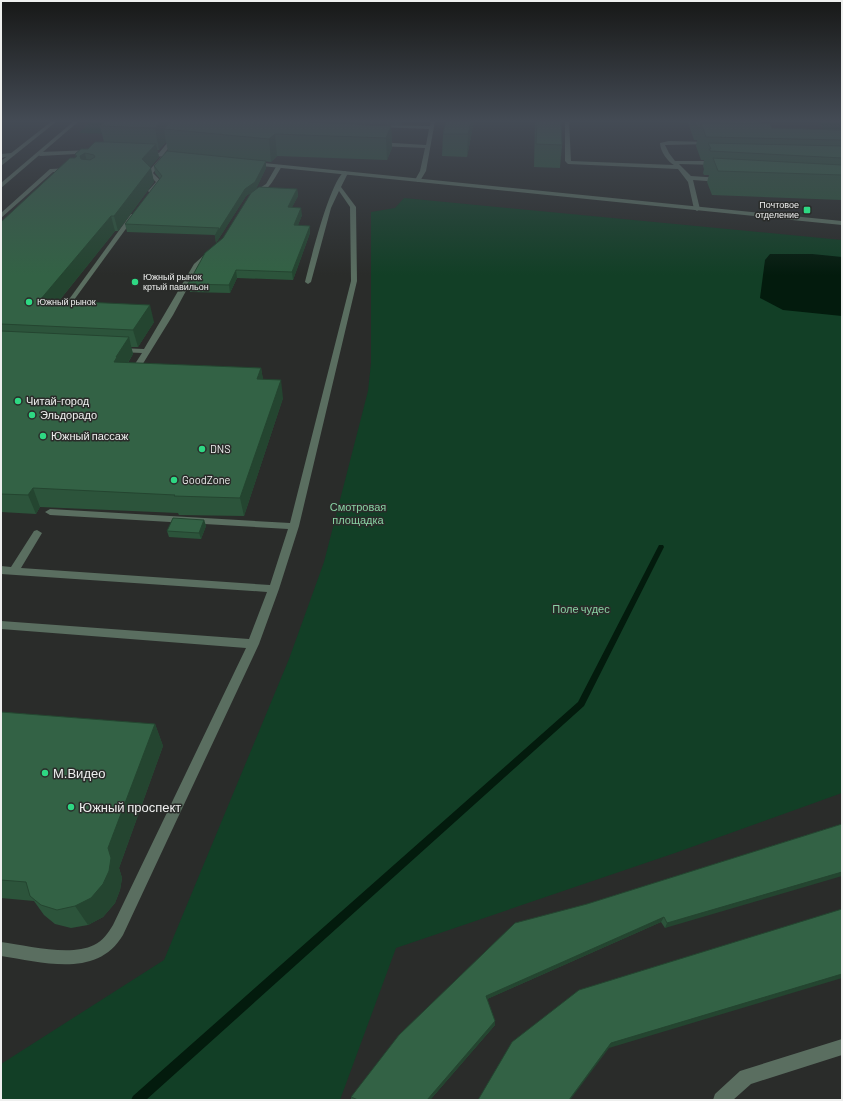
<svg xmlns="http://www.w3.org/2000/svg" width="843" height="1101" font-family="Barlow,sans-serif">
<rect width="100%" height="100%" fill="#2a2c2a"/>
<g fill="#123f26">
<polygon points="91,121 126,121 113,134 79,133"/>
<polygon points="817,121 842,121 842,137 829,137"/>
<polygon points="404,198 842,240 842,793 675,853 396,948 340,1100 1,1100 1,1064 164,960 289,659 324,562 368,391 371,363 371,212 395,208"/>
</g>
<polygon fill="#031b0d" points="770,254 812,254 842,257 842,316 783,310 760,298 765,260"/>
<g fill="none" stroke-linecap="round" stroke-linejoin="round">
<polygon fill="#031b0d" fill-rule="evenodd" points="659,545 663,545 664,547 584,706 146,1100 131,1100 133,1096 578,702"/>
<g fill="#5a6e60" fill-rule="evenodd">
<polygon points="185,121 190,121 163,155 159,155 159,153"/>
<polygon points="431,121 435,121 426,171 420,181 418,182 415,180 420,171 425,148 378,146 375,144 378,142 426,145 429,129 378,127 376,126 378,125 430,126"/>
<path d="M565,121H569L571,161L674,165C668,162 660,151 660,143L669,141L710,142L712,144L665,145L669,153L675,161H716L719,163L716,165L679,164L691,176L721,178L724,180L721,182L693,180L699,205L700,209L697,211L694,209L688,182L678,169L568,164L565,161Z"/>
<polygon points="161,157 166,158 153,173 162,182 153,192 149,192 148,191 156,182 147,173"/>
<path d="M277,165L282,166C275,177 267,196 252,195V193L266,184Z"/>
<polygon points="50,169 70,168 73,170 70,172 53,172 1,218 1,213"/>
<path d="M345,171L348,173L341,187L356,207L357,281L299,526L279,589L259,644L123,935C97,979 43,962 1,956V942C26,945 70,957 94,945C103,941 108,933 113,925L246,648L1,629V621L249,639L267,592L1,574V566L11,567L34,531L37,530L42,533L21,568L270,585L288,529L50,515L45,512L50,509L290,523L351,281L350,207L339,191L331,208L311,282L308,284L305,282C310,262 330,180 345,171Z"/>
<polygon points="131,214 136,215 66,311 62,311 62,309"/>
<polygon points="211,249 216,250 200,265 173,315 139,370 138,372 132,372 131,370 142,353 119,352 115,350 119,348 144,349 194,264"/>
</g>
<g fill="#5a6e60" fill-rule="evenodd">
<polygon points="92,150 94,153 40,156 37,154 40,152"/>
<polygon points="145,152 177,154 180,156 177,158 143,155"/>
<polygon points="1,154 12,153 15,155 1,158"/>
<polygon points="253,162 842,221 842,225 251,165 250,164"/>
<polygon points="842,1039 842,1055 751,1084 733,1100 713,1100 715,1094 740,1071"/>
</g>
<g fill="#5a6e60" fill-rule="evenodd">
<polygon points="52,121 57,121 1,166 1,161"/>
<polygon points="74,121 79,121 1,188 1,183"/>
</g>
</g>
<g fill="#2c543b">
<polygon points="106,121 402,121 401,125 306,122 309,122 391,126 392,148 387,160 277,156 271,162 168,151 166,142 159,150 157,150 159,157 150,167 154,182 118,231 115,231 59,301 154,322 138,347 131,347 133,354 128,363 261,368 263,380 283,398 244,516 179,515 178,513 40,507 36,514 1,512 1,222 75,158 76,157 75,154 104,142 100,126"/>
<polygon points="446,121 474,121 467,157 442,156 443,134"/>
<polygon points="535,121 561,121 562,145 560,168 534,167"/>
<polygon points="674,121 759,121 761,124 772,128 842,130 842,200 712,195 707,182 709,175 704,175 703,173 704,169 703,166 704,160 701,160 696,146 697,140 694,140 688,123 674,122"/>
<polygon points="266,161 266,168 256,189 246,196 216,243 215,235 127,232 125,224 160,179 155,173 154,166"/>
<polygon points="297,189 298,196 292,207 302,215 298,225 310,233 293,280 237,278 230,293 190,292 188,284"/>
<polygon points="204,520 206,526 201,539 169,537 167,531"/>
<polygon points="1,712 155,724 163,746 119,868 122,878 120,890 115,903 103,917 88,925 71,928 55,924 44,915 34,901 1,898"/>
<polygon points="842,824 665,928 661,922 487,999 495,1021 495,1025 430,1100 351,1100 351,1097 587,904"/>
</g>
<g fill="#244530">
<polygon points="161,121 185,121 164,129 166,142 159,150 155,128"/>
<polygon points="471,121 474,121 467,157 468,134"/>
<polygon points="391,126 392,148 387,160 386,138"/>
<polygon points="275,134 277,156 271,162 269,139"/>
<polygon points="156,144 159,157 146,173 142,159"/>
<polygon points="85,153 88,168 84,170 80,156"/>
<polygon points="266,161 266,168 256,189 246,196 216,243 215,236 245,189"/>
<polygon points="151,168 154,182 118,231 114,216"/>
<polygon points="297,189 298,196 288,215 288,207"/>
<polygon points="301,208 302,215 295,233 294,225"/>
<polygon points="111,216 115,231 46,317 40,300"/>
<polygon points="310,226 310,233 293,280 292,272"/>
<polygon points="236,270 237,278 230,293 229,285"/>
<polygon points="150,305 154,322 138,347 133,330"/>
<polygon points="129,337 133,354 122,372 114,362 116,357"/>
<polygon points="261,368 264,385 257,379"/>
<polygon points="281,380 283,398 244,516 240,498"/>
<polygon points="33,488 40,507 36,514 28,495"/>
<polygon points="204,520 206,526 201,539 199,533"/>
<polygon points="155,724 163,746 119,868 122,878 120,890 115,903 103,917 88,925 75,906 108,848"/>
<polygon points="842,872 842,876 665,928 667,923"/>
<polygon points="664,917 661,922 485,1000 486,996"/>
<polygon points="842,974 842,978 609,1048 570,1100 569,1100 611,1043"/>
<polygon points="495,1021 495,1025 430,1100 427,1100"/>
</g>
<g fill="#336245" stroke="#244530" fill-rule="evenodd">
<polygon points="106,121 161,121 155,128 100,126"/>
<polygon points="171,121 304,121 309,122 391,126 386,138 275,134 269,139 164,129"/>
<polygon points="446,121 471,121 468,134 443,134"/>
<polygon points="537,121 561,121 562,145 536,144"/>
<polygon points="694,121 759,121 761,124 701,123 700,128 697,127"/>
<polygon points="701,123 770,124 772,128 842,130 842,140 706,137"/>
<path d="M95,142H108L156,144L142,159L151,168L114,216H111L40,300L150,305L133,330L1,324V222L70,158H75L77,156L75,154L81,149H88ZM85,153L94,155L95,157L90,160L81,159L80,156Z"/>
<polygon points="708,143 842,146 842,158 710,151 709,149 711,149"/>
<polygon points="167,151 266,161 255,182 245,189 215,236 219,228 125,224 162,176 154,166"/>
<polygon points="713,158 842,165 842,175 718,171"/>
<polygon points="259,187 297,189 288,207 301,208 294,225 310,226 292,272 236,270 229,285 188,284 205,253 223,238 251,193"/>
<polygon points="1,331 129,337 116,357 117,357 114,362 261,368 257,379 281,380 240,498 174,496 175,495 33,488 28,495 1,494"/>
<polygon points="173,518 204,520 199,533 167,531"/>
<polygon points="1,712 155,724 108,848 111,858 109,871 103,884 91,898 75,906 57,910 41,905 30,896 26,882 1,880"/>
<polygon points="842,824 842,872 667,923 664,917 486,996 495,1021 427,1100 358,1100 351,1097 399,1035 515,923 587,904"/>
<polygon points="842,909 842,974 611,1043 569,1100 478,1100 512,1042 579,990"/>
</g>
<linearGradient id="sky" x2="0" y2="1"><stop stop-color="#171817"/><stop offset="0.44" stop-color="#444b55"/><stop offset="1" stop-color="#444b55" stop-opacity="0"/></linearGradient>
<rect width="843" height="275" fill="url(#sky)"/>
<g fill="#2ed883" stroke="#2a2c2a" stroke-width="1.5">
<rect x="803" y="206" width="8" height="8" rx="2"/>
<circle cx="135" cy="282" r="4"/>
<circle cx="29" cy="302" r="4"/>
<circle cx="18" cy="401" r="4"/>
<circle cx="32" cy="415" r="4"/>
<circle cx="43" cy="436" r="4"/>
<circle cx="202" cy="449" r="4"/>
<circle cx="174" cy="480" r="4"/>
<circle cx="45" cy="773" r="4"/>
<circle cx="71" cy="807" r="4"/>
</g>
<g text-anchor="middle" stroke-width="3" stroke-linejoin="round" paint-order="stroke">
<g font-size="9" fill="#eeefee" stroke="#2a2c2a" text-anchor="start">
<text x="799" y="208" text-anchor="end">Почтовое<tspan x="799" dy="10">отделение</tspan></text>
<text x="143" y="280">Южный рынок<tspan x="143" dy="10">кртый павильон</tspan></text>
<text x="37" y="305">Южный рынок</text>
</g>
<g font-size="11" fill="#eeefee" stroke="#2a2c2a" text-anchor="start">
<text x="26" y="405">Читай-город</text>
<text x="40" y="419">Эльдорадо</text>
<text x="51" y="440">Южный пассаж</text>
<text x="210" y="453">DNS</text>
<text x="182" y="484">GoodZone</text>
</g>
<g font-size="11" fill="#88d2a3" stroke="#2a2c2a">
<text x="358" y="511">Смотровая<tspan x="358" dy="13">площадка</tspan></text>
<text x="581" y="613">Поле чудес</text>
</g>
<g font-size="13" fill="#eeefee" stroke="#2a2c2a" text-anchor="start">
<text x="53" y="778">М.Видео</text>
<text x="79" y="812">Южный проспект</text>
</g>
</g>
<rect width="843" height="1101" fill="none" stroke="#eeefee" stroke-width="4"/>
</svg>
